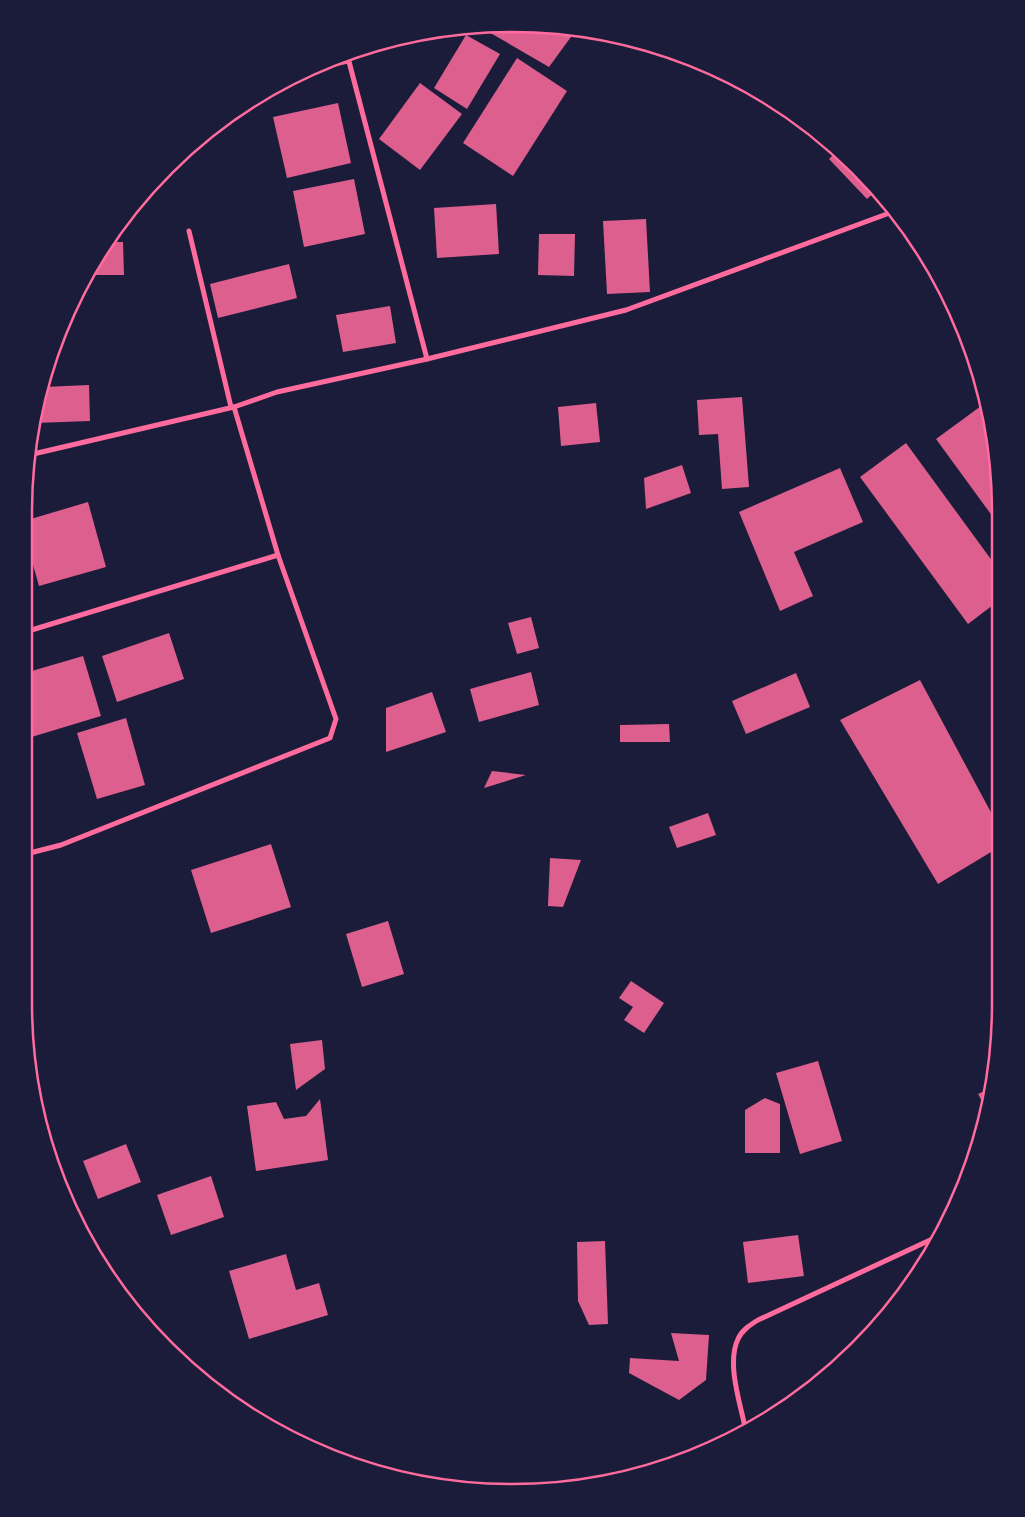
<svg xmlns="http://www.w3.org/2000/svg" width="1025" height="1517" font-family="Commissioner,sans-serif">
<rect width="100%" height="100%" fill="#1b1b3a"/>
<g fill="#dd5f8e">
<polygon points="512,24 576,30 549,67 487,31 484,27"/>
<polygon points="466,35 500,54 467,109 434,88"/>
<polygon points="517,58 567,91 513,176 463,143"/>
<polygon points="420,83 462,114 420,170 379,139"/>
<polygon points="338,103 351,163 287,178 273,117"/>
<polygon points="838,150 858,167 877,190 867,199 829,159"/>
<polygon points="354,179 365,234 304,247 293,191"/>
<polygon points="496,204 499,254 437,258 434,208"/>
<polygon points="646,219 650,292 607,294 603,221"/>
<polygon points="539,234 575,234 574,276 538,275"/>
<polygon points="113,242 123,242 124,275 89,275"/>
<polygon points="289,264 297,298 218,318 210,284"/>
<polygon points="390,306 396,343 343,352 336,315"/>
<polygon points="89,385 90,421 35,423 34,414 43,387"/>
<polygon points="742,397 749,487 722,489 718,434 699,435 697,400"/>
<polygon points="596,403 600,442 561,446 558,407"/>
<polygon points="981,406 992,421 1001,513 1001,528 936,439"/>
<polygon points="906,443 1001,573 1001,599 968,624 860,477"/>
<polygon points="682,465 691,493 646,509 644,478"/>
<polygon points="840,468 863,522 794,552 813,596 780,611 739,512"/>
<polygon points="88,502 106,567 39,586 24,533 24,521"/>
<polygon points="531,617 539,648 517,654 508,623"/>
<polygon points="169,633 184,679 117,702 102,656"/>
<polygon points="83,656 101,716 25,739 25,673"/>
<polygon points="531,672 539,705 479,722 470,689"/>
<polygon points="796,673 810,707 746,734 732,701"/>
<polygon points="920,680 994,818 1001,814 1001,846 938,884 840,720"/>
<polygon points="432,692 446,732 386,752 386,708"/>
<polygon points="126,718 145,785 97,799 77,733"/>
<polygon points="669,724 670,742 620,742 620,725"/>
<polygon points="492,771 526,775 484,788"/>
<polygon points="708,813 716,835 677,848 669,827"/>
<polygon points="271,844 291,907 211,933 191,870"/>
<polygon points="550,858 581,860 563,907 548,906"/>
<polygon points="388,921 404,974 362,987 346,934"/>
<polygon points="631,981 664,1003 644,1033 624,1020 633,1007 619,998"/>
<polygon points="322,1040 325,1069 296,1090 290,1044"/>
<polygon points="818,1061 842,1141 800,1154 776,1073"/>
<polygon points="993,1087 992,1100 988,1112 978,1094"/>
<polygon points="765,1098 780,1104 780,1153 745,1153 745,1110"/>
<polygon points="320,1099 328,1160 256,1171 247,1106 276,1102 284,1119 306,1116"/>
<polygon points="126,1144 141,1182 98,1199 83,1161"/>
<polygon points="211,1176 224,1217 171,1235 157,1195"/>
<polygon points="798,1235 804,1276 748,1283 743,1242"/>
<polygon points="605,1241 608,1324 589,1325 578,1301 577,1242"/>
<polygon points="286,1254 296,1290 319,1283 328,1315 249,1339 229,1271"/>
<polygon points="671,1333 709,1335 706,1380 679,1400 629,1373 630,1358 679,1361"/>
</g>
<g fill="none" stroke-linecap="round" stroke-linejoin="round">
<g stroke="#ff6b9d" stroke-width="5">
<polyline points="311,69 348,61"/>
<polyline points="189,231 231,407"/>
<polyline points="427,359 626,310 895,211"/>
<polyline points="29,455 234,407"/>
<polyline points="25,632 278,555"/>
<polyline points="26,854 61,845 330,738 336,719 278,555 234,407 277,392 427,359 347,54"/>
<path d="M746,1432C741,1405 726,1364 738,1339C742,1330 750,1325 758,1320L941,1235"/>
</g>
</g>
<path d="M0 0H1025V1517H0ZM512 32H512A480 480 0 0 1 992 512V1004A480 480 0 0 1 512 1484H512A480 480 0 0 1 32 1004V512A480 480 0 0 1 512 32Z" fill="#1b1b3a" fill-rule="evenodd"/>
<path fill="none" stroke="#ff6b9d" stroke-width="2.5" d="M512 32H512A480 480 0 0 1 992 512V1004A480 480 0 0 1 512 1484H512A480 480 0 0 1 32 1004V512A480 480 0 0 1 512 32Z"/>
</svg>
